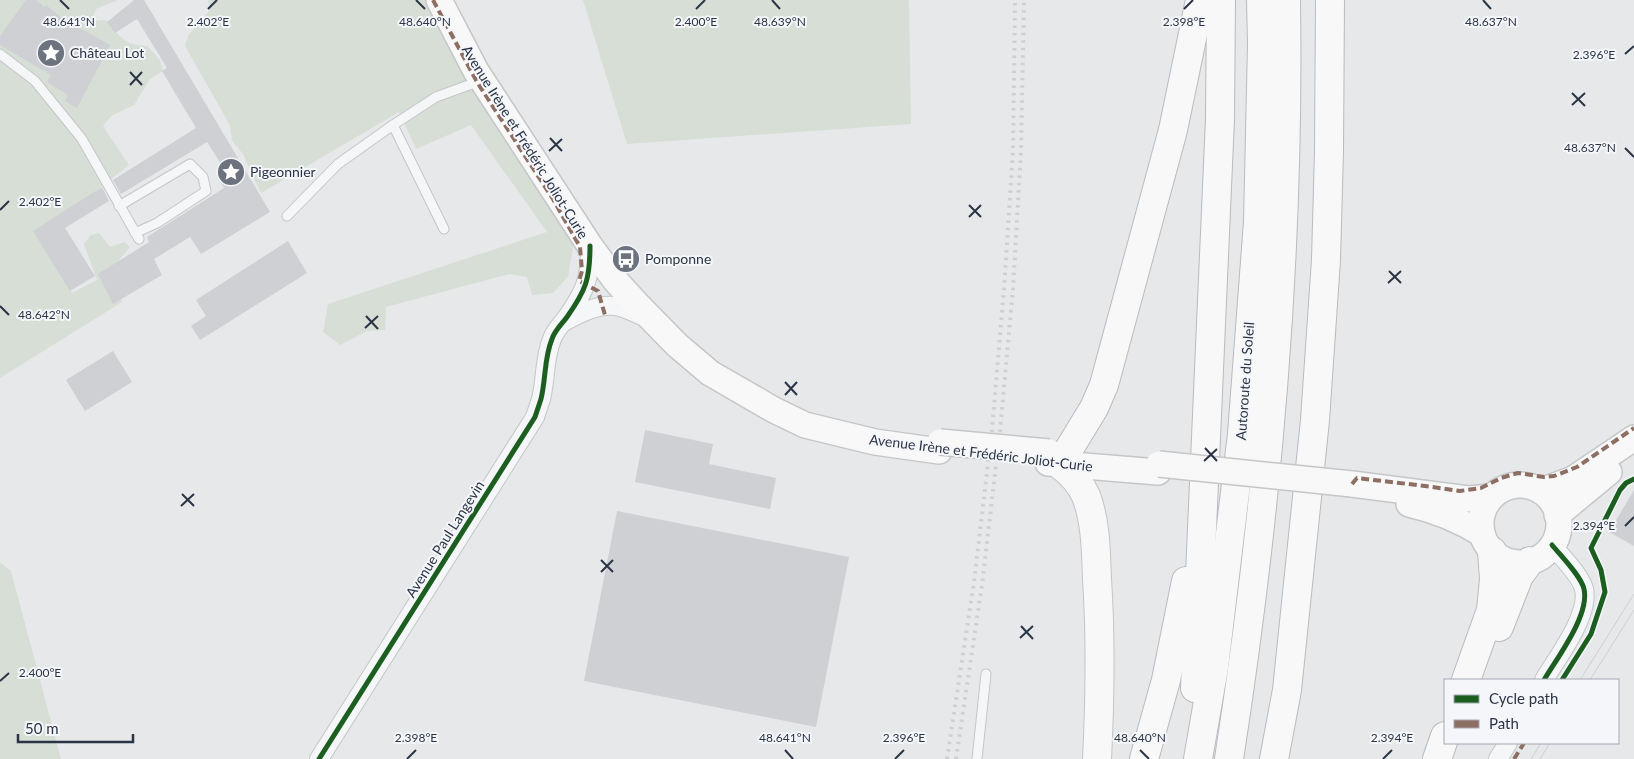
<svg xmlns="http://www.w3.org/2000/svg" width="1634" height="759" font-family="Lato,sans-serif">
<rect width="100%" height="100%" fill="#e6e8ea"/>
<g fill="#d6ded6">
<path d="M0,0H118L96,9L91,21L106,20C120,37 124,45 147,46L160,60L163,71L150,79L134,105L111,116L103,126L129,165L69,212L54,255L72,293L97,280L84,244L91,235L99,233L110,247L124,242L130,247L112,268L122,302L0,378Z"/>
<polygon points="208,0 425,0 574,241 568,277 553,293 532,295 527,277 509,274 386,307 385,330 367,331 340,345 323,332 328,304 547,232 471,125 416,149 399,112 261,193 243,154 232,141 230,126 226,118 185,46 188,36 210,10"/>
<polygon points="583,0 909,0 911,124 627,144"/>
<polygon points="0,562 11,571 61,759 0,759"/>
</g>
<g fill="#ced0d3">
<polygon points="26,0 36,0 44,7 46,5 70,25 73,22 81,29 110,45 77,108 65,101 68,95 47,82 51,75 0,45 0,36"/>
<polygon points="134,0 144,0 270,212 201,254 190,237 154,259 162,275 113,304 98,274 149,242 147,237 224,188 217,177 217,171 220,162 207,142 121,194 113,180 196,128 162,71 167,68 137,19 115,33 107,22"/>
<polygon points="102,187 109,201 65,228 95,276 70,291 33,231"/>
<polygon points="288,241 307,273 200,340 191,326 206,316 196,300"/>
<polygon points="113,351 132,382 85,411 66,380"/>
<polygon points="645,430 713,444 709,464 776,478 770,509 635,482"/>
<polygon points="1634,490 1634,546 1609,532"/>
<polygon points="617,511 849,557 816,727 584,681"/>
</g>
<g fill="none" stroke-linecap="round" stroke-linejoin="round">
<defs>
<g id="service">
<polyline points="0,54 35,81 82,139 139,239"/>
<polyline points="393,125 444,229"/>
<polyline points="119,206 190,164 203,177 206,191 157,223 135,233"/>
<polyline points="287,216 338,164 393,125 436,97 480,81"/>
<polyline points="977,759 986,674"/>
</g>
<g id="minor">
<path d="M564,322C580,313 601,302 620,307C628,309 637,314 645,317"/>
<path d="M1544,680C1557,658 1590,615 1584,589C1581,576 1561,556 1552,545"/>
<path d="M319,759L535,417C537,411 539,405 541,399C546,379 544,358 552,339C555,330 562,324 567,317C586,290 590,279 590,246"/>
<polyline points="1498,759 1508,743"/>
</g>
<g id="secondary">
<polyline points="439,0 476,71 590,246 615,280 634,301 677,345 710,373 774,410 805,425 875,442 939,451"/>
<polyline points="1048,463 1158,472"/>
<polyline points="1352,484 1468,499 1492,497"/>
<circle cx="1520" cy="524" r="39"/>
<polyline points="1541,491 1573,479 1634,438"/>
<path d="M1409,504C1435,510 1460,520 1482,534"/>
<polyline points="1557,515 1609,472"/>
</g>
<path id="primary" d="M1059,464C1071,473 1080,482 1086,496C1096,522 1096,552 1097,579C1101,639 1100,699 1097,759"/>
<g id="motorway">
<polyline points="1066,454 1094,408 1104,385 1173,130 1200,0"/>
<polyline points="1499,627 1519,576 1530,561"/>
<polyline points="1466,680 1491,610 1494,579 1492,551"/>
<polyline points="1195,688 1220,119 1221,0"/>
<polyline points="1144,759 1166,680 1186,581"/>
<polyline points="1198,759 1214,667 1242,434 1258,222 1262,44 1261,0"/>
<path d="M1229,759C1268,508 1290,254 1286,0"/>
<polyline points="1274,759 1287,690 1315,420 1326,260 1329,151 1330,0"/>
<polyline points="1437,759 1445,736"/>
</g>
</defs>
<use href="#service" stroke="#c4c6c8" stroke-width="11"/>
<use href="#minor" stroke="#c4c6c8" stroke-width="20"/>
<use href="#secondary" stroke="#c4c6c8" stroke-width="28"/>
<use href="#primary" stroke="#c2c5c8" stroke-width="30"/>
<use href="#motorway" stroke="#b8bbbf" stroke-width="30"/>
<use href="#service" stroke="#f5f6f7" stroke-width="9"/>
<use href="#minor" stroke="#f5f6f7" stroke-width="18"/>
<use href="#secondary" stroke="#f8f8f8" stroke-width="25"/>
<use href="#primary" stroke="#f8f8f8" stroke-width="28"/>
<use href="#motorway" stroke="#f8f8f8" stroke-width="28"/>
<g stroke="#cecfd2" stroke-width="1">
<polyline points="1580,680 1634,594"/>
<polyline points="1590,680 1634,610"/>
<polyline points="1531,759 1541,743"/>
<polyline points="1540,759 1550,743"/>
</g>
<g stroke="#cecfd2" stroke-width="4" stroke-dasharray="2.5 5" stroke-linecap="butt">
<polyline points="947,759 974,582 992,430 1004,289 1013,151 1015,0"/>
<polyline points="956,759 982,585 1000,431 1013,289 1021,151 1024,0"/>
</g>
<defs>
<g id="secondary-bridge">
<polyline points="940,442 1049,452"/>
<polyline points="1159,464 1352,484"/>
</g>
</defs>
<use href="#secondary-bridge" stroke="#c4c6c8" stroke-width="28" stroke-linecap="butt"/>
<use href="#secondary-bridge" stroke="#f8f8f8" stroke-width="25"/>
<g stroke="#8d6e63" stroke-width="4" stroke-dasharray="8 4" stroke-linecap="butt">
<polyline points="433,0 477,82 553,199 580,247 582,271 579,281 598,291 605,315"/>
<polyline points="1352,484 1357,478 1425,486 1460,491 1481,488 1501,478 1518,473 1544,477 1554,476 1577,467 1634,428"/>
<polyline points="1514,759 1524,743"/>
</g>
<defs>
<g id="cycleway">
<path d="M1544,680C1557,658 1590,615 1584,589C1581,576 1561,556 1552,545"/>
<polyline points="1562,680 1591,634 1605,592 1601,570 1591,548 1620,490 1626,483 1634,479"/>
<path d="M319,759L535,417C537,411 539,405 541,399C546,379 544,358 552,339C555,330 562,324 567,317C586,290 590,279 590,246"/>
</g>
</defs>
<use href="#cycleway" stroke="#f4f6f9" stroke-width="8"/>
<use href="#cycleway" stroke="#1b5e20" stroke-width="5"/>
</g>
<path fill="none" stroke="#2b3445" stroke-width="2" d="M60,0L69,9M416,0L425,9M772,0L780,9M1483,0L1491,9M208,9L217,0M696,9L705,0M1184,9L1193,0M1625,54L1634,46M130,72L142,85M130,85L142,72M1572,93L1585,106M1572,105L1585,93M550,138L562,151M1625,148L1634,157M549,151L562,139M969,205L981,217M0,210L9,201M969,217L981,205M1389,271L1401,283M1388,283L1401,271M0,306L9,315M366,316L378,329M365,328L378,316M785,382L797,395M785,395L797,382M1205,448L1217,461M1204,461L1217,449M182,494L194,506M181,506L194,494M1625,526L1634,517M601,560L613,572M601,572L613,560M1021,626L1033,639M1020,638L1033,626M0,681L9,673M785,750L793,759M1140,750L1149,759M407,759L416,750M895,759L904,750M1383,759L1392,750"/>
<defs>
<symbol id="sight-disc" viewBox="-11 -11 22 22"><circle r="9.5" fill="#6c737f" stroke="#f4f6f9"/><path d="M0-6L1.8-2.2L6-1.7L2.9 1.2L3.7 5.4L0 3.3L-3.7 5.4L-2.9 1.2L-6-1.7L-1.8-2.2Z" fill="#fff"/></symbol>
<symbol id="bus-disc" viewBox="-11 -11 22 22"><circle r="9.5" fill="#6c737f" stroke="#f4f6f9"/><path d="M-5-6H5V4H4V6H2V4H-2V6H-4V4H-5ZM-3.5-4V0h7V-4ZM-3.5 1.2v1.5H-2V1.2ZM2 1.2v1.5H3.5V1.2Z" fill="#fff"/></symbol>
</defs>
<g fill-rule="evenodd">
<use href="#sight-disc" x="35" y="37" width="32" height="32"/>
<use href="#sight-disc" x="215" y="156" width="32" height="32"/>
<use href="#bus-disc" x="610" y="243" width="32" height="32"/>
</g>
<g text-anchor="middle" stroke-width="4" stroke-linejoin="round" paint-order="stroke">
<g font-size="14" fill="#2b3445" stroke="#f4f6f9" text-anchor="start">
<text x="70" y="58">Château Lot</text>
<text x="250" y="177">Pigeonnier</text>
<text x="645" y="264">Pomponne</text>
</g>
<g font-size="14" fill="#2b3445" stroke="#f4f6f9">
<text transform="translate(525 142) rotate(58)" y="5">Avenue Irène et Frédéric Joliot-Curie</text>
<text transform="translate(1245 381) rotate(-86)" y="5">Autoroute du Soleil</text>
<text transform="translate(981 453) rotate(7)" y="5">Avenue Irène et Frédéric Joliot-Curie</text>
<text transform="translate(445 539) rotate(-58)" y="5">Avenue Paul Langevin</text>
</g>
</g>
<g font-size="12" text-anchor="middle" fill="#2b3445" stroke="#f4f6f9" stroke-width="4" stroke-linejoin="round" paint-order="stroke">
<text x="208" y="26">2.402°E</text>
<text x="696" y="26">2.400°E</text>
<text x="1184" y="26">2.398°E</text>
<text x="69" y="26">48.641°N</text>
<text x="425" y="26">48.640°N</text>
<text x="780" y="26">48.639°N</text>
<text x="1491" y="26">48.637°N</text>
<text x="1594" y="59">2.396°E</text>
<text x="1590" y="152">48.637°N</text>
<text x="40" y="206">2.402°E</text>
<text x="44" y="319">48.642°N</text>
<text x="1594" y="530">2.394°E</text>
<text x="40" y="677">2.400°E</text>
<text x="785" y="742">48.641°N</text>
<text x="1140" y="742">48.640°N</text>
<text x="416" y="742">2.398°E</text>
<text x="904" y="742">2.396°E</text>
<text x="1392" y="742">2.394°E</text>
</g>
<rect x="1444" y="679" width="175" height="65" fill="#f4f6f9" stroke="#a4a8b1"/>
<rect x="1454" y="695" width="25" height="8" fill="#1b5e20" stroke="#a4a8b1"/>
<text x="1489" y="704" font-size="15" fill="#2b3445">Cycle path</text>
<rect x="1454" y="720" width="25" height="8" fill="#8d6e63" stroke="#a4a8b1"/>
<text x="1489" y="729" font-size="15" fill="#2b3445">Path</text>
<path d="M18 734v8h115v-8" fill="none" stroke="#2b3445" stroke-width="2.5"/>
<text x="25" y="734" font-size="15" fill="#2b3445" stroke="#f4f6f9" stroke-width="4" paint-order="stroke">50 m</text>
</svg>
